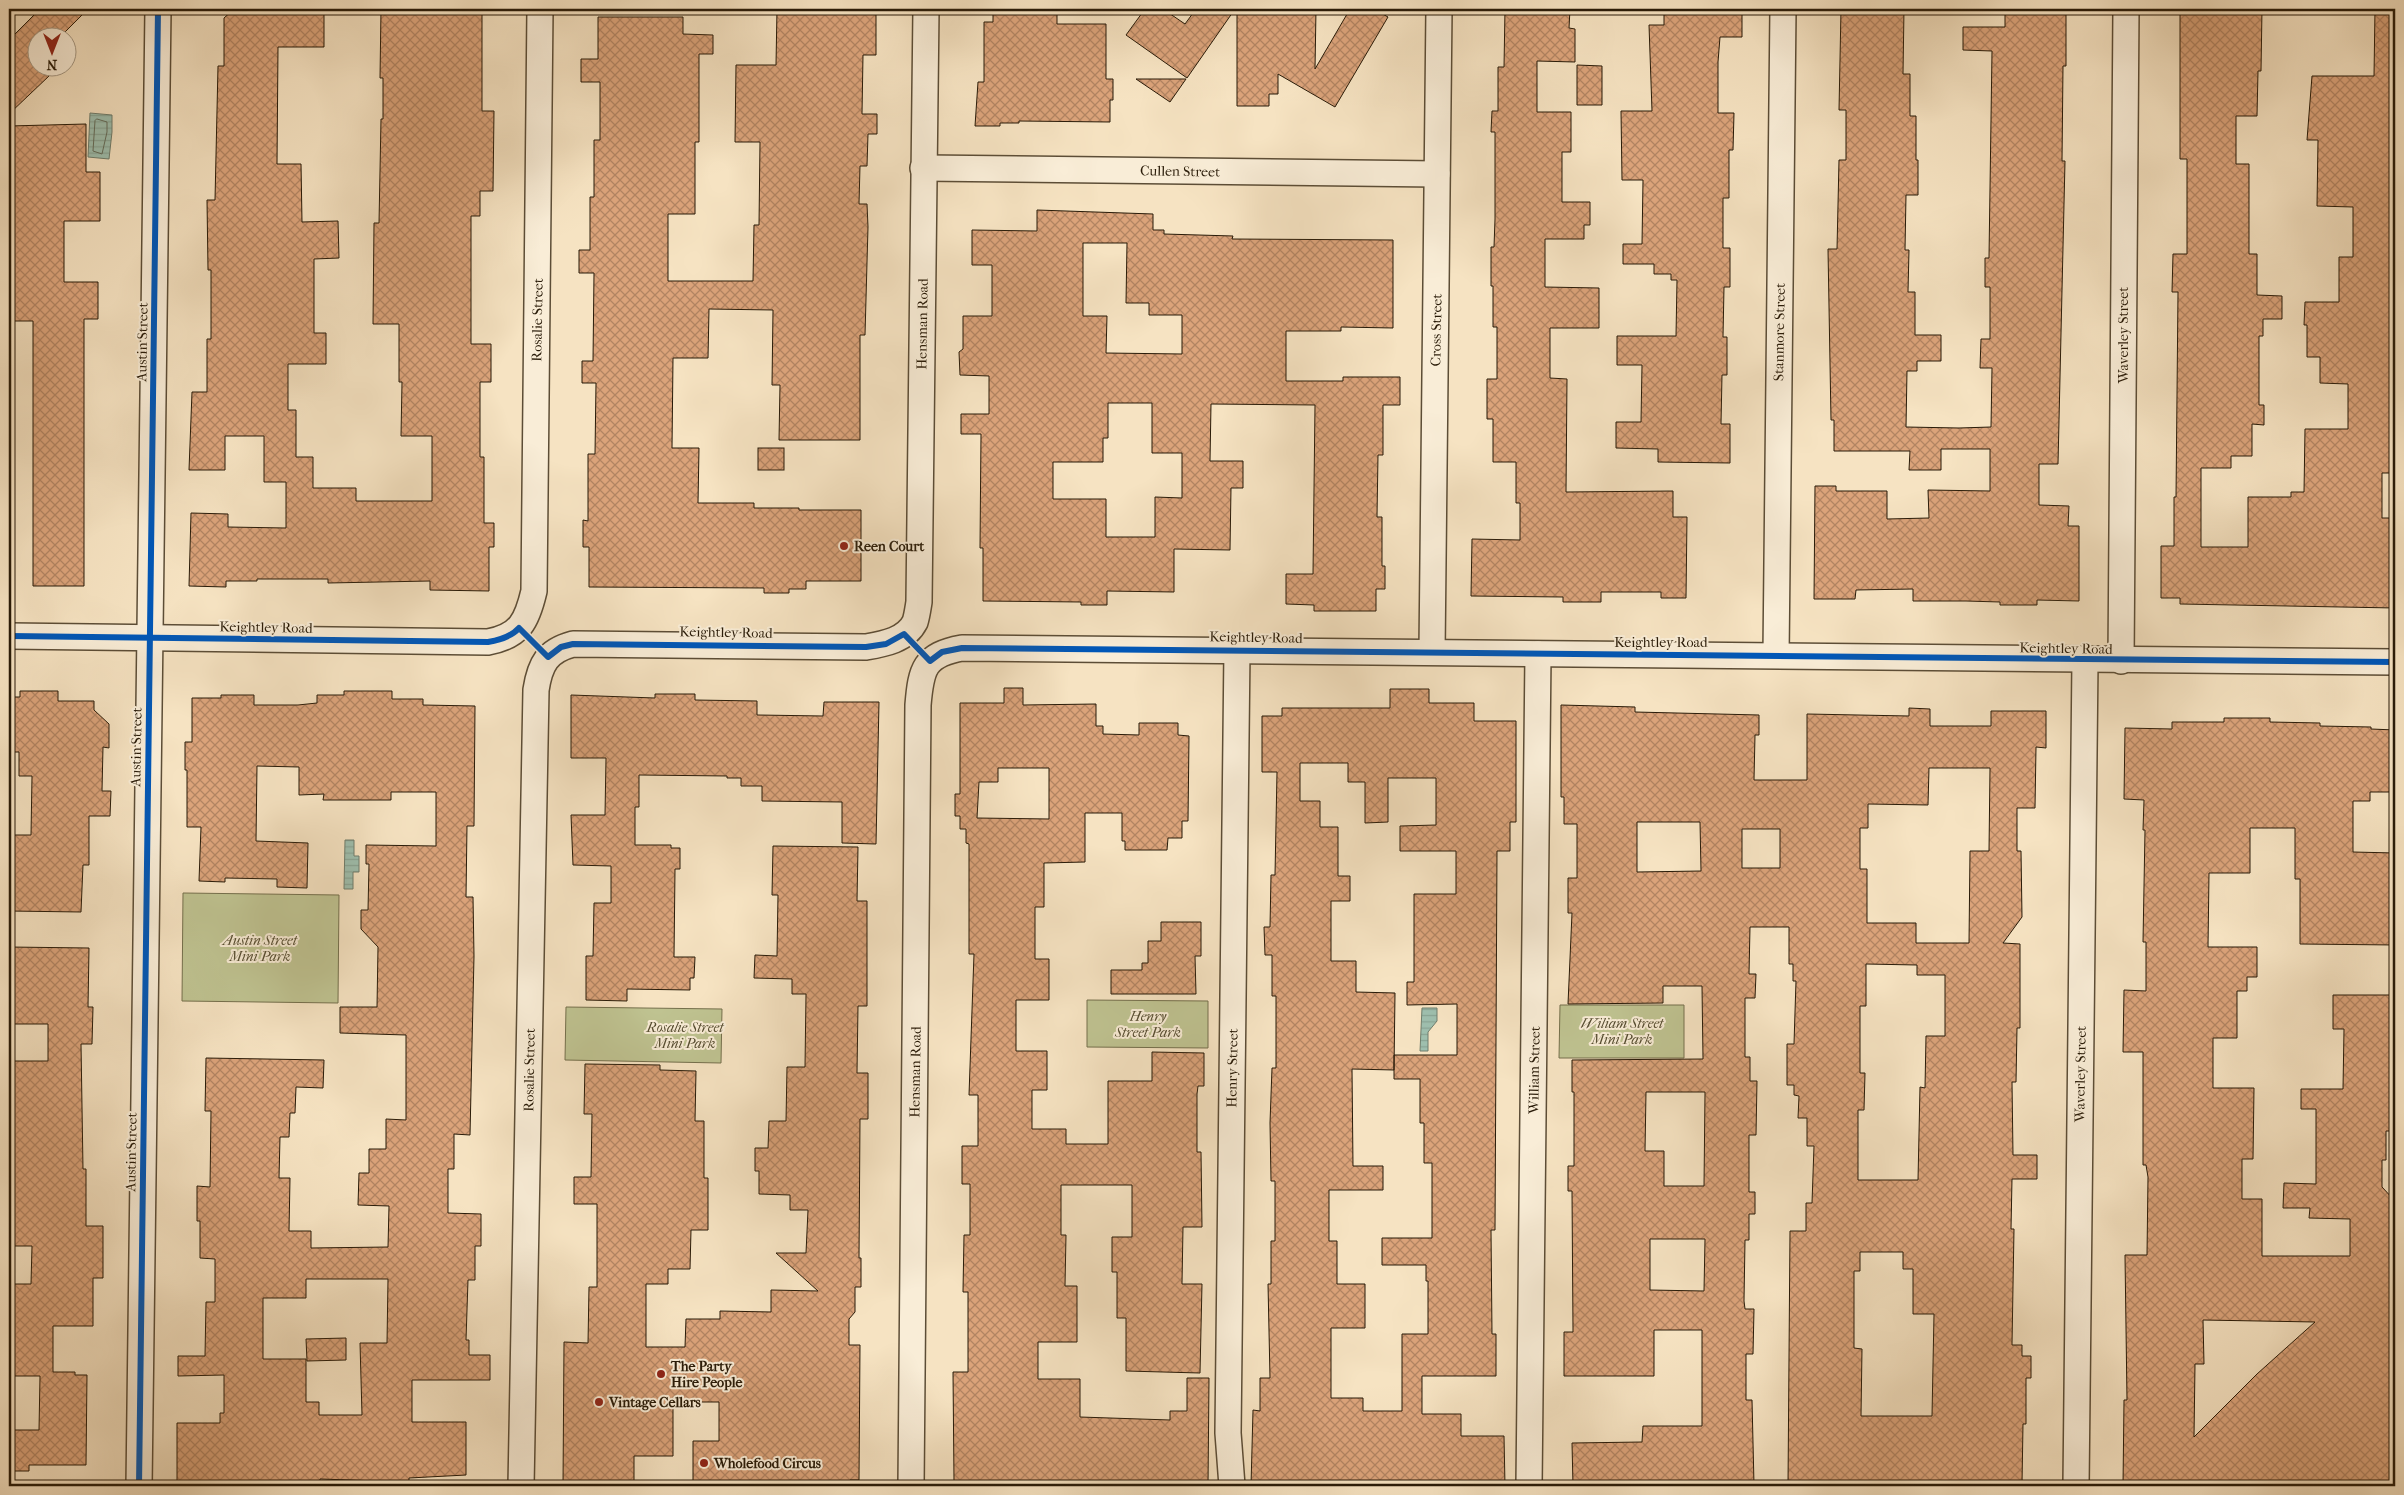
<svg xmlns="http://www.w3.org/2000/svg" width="2404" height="1495" font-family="'IM FELL French Canon',serif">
<defs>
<pattern id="water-rules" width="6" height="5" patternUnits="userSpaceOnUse" patternTransform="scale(1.25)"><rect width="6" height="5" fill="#9ebfae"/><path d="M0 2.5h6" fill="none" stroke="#88a494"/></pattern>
<pattern id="building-cross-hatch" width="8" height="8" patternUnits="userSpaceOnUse" patternTransform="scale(1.25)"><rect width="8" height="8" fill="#dba37a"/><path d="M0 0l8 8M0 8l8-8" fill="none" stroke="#b28462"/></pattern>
</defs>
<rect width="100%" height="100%" fill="#f6e3c2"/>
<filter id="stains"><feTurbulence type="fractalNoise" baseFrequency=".004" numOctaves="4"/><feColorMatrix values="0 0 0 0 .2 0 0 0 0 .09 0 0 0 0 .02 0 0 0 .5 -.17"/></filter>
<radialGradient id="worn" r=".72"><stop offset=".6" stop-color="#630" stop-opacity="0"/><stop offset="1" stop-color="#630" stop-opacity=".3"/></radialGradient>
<g fill="#bfc391" stroke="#746f4c">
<polygon points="183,893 339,895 338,1003 182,1001"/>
<polygon points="1087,1000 1208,1001 1208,1048 1087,1047"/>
<polygon points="1560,1005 1684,1005 1684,1058 1559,1058"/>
<polygon points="566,1007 722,1009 721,1063 565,1060"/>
</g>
<g fill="url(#water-rules)" stroke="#6f7d6c">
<polygon points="90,113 112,115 112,132 109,159 88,157"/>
<polygon points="345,840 354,840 354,856 359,856 359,872 353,872 353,889 344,889"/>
<polygon points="1422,1008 1437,1008 1437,1021 1428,1032 1428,1051 1420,1051"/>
</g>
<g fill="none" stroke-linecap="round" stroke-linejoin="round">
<polygon stroke="#646d5b" stroke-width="1" points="97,119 107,122 107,132 102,154 93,151 95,121"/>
</g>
<g fill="url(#building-cross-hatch)" stroke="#291b08" fill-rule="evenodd">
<polygon points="40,9 88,9 59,38 38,38 38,68 42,68 49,76 9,114 9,40"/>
<polygon points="234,9 324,9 324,47 278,47 277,164 301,164 302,222 338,221 339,258 314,259 314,333 326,333 326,364 288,364 288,410 296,410 296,457 313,457 313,488 356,488 356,501 432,501 432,436 401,436 402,382 399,382 399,324 373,324 374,223 379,223 381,119 383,119 383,78 380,78 381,9 482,9 482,111 494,111 493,191 480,191 480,216 471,216 471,344 491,344 491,382 480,382 480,457 484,457 484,523 494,523 494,547 489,547 489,591 430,590 430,581 328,583 328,579 257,579 257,581 226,581 226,587 189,586 191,513 228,514 228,527 286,528 286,482 264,482 264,436 225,436 225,470 189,470 192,392 207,392 207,339 211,339 211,270 208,270 207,200 215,200 218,66 224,66 224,18"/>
<polygon points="777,9 876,9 876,55 863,55 862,114 877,114 877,134 868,134 867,166 860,166 859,204 867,204 868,227 865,335 860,335 860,440 779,440 780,385 772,385 773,310 709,309 708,358 673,358 672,448 699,448 698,503 754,503 754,508 799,508 799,510 861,510 861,581 806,581 806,589 789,589 789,593 764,593 764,588 589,587 589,547 583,547 583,520 588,521 588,454 595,454 596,383 582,383 582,361 593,361 594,273 579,273 579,250 590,250 590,197 594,197 594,140 600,140 600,82 581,82 581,59 598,59 598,17 683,17 683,34 713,35 713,54 699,54 699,142 695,142 695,214 668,214 668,281 753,281 754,225 759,225 760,142 735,142 736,65 776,65"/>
<polygon points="993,9 1057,9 1057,24 1106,24 1106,79 1113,79 1113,100 1110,100 1110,122 1019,121 1019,123 1000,123 1000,126 975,126 978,82 984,82 984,22 993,22"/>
<polygon points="1145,9 1163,9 1185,24 1196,9 1235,9 1187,78 1126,35"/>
<polygon points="1237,9 1316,9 1315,69 1350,9 1374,9 1388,17 1335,107 1278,74 1278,94 1269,94 1269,106 1237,106"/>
<polygon points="1505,9 1570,9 1569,28 1575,29 1575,62 1537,61 1537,112 1571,112 1571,152 1562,152 1562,202 1590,202 1590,225 1584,225 1584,239 1545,239 1545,287 1599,288 1599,328 1550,328 1550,378 1567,379 1566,492 1673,491 1673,517 1687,517 1686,598 1661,598 1661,592 1601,592 1601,602 1563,602 1563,597 1471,596 1472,539 1520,540 1520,503 1516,503 1516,462 1493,462 1493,419 1487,419 1487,379 1497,379 1497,327 1493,327 1493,286 1491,286 1491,247 1494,247 1495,219 1495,132 1491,132 1492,111 1498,111 1498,67 1504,67"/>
<polygon points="1664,9 1742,9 1742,37 1720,37 1718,62 1718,113 1734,113 1733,150 1729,150 1729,198 1723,198 1723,248 1730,248 1730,287 1724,287 1723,337 1727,337 1727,375 1722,375 1721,424 1730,424 1730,463 1658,462 1658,449 1616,448 1616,422 1641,422 1642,365 1617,365 1617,336 1676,336 1677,280 1671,280 1671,274 1654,274 1654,264 1623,264 1623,244 1642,244 1643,180 1622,180 1621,111 1652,111 1649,25 1664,25"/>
<polygon points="1841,9 1904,9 1903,74 1910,74 1910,116 1916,116 1916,160 1918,160 1918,195 1906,195 1905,250 1909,250 1908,292 1915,292 1915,335 1941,335 1941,361 1917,361 1917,371 1907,371 1906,427 1959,428 1991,427 1992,368 1980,368 1981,339 1990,339 1990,287 1985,287 1985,258 1989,258 1992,51 1963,50 1963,27 2005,27 2005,9 2066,10 2066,66 2063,66 2062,161 2065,161 2058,464 2039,464 2039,505 2069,506 2068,526 2079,526 2079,601 2037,600 2037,605 2000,605 2000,602 1966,601 1913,601 1913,589 1856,590 1855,599 1814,599 1815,486 1836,486 1836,491 1887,491 1887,519 1929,518 1928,490 1990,491 1990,449 1941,449 1941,470 1909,470 1910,451 1834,451 1834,420 1831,420 1828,249 1837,249 1839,160 1846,160 1846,110 1839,110"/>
<polygon points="2180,9 2262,9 2261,71 2258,71 2257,116 2236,116 2236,164 2249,164 2249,254 2257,254 2257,295 2282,296 2282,319 2263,319 2263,336 2259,336 2259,405 2264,405 2264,425 2252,424 2252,456 2231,456 2231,468 2201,468 2201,547 2248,547 2248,497 2291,497 2291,492 2304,492 2305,429 2348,429 2348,384 2320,383 2320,357 2307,357 2307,325 2304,325 2305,302 2339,302 2339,257 2353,257 2353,207 2317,206 2318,140 2307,140 2312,76 2374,76 2375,9 2395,9 2395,473 2382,473 2382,518 2395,518 2395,608 2180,604 2180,598 2161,598 2161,546 2174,546 2174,497 2176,497 2178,292 2172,292 2173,254 2187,254 2187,159 2180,159"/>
<polygon points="1577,65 1602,66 1602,105 1577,105"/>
<polygon points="1136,79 1186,79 1170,102"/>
<polygon points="86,124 86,172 100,172 100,221 64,221 64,282 98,282 98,319 84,319 84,586 33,586 33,321 9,321 9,231 13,231 13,164 9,160 9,126"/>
<path d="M1037,210L1153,214V230H1164V234L1233,236L1232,239L1393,240V328L1341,327V331H1286V381H1343V377H1400V405H1383V455H1378L1377,517H1382V566H1385V589H1376V611H1314V605L1286,604V574H1313L1315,405L1211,404L1210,461H1243V488H1231L1230,550L1174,549V592L1107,591V605H1081V602L983,601V548H980L981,434H961V414H989V376L960,375L959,352L963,349V316H992V265H972V230L1037,231ZM1083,243H1127L1126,303H1149V315H1182V354L1106,353L1107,316H1083ZM1108,403H1152V453H1182V498L1155,497V537H1106V499H1053V462H1103V438H1108Z"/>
<rect x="758" y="448" width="26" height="22"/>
<path d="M1004,688H1023V705L1096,704V726H1103V734L1139,735V723H1178V735L1189,736L1188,821H1182V838H1168L1167,850H1125V841H1122V813H1085V862L1044,863V907H1035V959H1049V1000H1016V1051H1047V1090H1032V1129H1066V1144H1108V1081H1152V1052L1204,1053V1086H1198L1197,1094V1152H1201L1202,1227H1183L1182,1284H1202L1200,1373L1126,1371V1318H1117V1272H1112V1237H1132V1185H1061V1235H1066L1065,1286H1077V1342H1038V1379H1080V1417L1170,1420V1411H1187V1378H1209L1208,1486L1038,1485V1482H954L953,1372H968V1292H963L964,1235H970V1184H962V1146H978V1095H969L974,954H969V844L966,843V829H960V816H955V794H960V703H1004ZM998,768H1049V819L977,818L979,782H998Z"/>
<path d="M1390,689H1429V703H1474V721H1516V822H1510V851H1497L1495,1230H1491L1492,1334H1496V1376H1422V1414H1461V1436H1504L1505,1486H1251L1253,1410L1260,1411V1378H1270L1268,1284H1271V1241H1275V1181H1271L1270,1123L1272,1068H1276V996H1272V955H1265L1264,927H1270L1271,875H1275L1277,772H1262V716H1282V708H1390ZM1300,763H1348V782H1365V823L1388,822V778H1436V825L1400,826V851H1456V894H1414V982H1407V1005L1457,1004V1055H1394V1079H1420V1123H1424V1163H1432V1238H1382V1265H1426V1281H1428V1334H1402V1411H1363V1398H1331V1328H1365V1284H1337V1241H1329V1190H1383V1166H1353L1352,1069L1394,1070L1395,993L1356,992V961H1331V901H1350V876H1338V827H1320V801H1300Z"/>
<polygon points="20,691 58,691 58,701 94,701 94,710 109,724 109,748 103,747 102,791 111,791 110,816 89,816 89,865 83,865 81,912 9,911 9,835 31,835 32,776 19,776 19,752 9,752 9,697 20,697"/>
<path d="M344,691H392V699H423V705L475,706L474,826H467L466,897H473L474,956L470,1135L454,1134V1169H448V1213L481,1214V1246H475V1280H468L466,1340H469V1355H490V1380H412V1422H466V1475L409,1478V1482L320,1479V1483L213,1482V1486H177V1423H220V1413H224V1375L178,1376V1356H205L206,1302H215V1259L200,1258V1221H197V1186L210,1187L211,1111H205L206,1058L324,1060L323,1088L296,1087L295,1113H290L289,1137H280L279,1178H290L289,1231H311V1248L388,1247L389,1206L358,1205L359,1173H369V1149H386V1119L406,1120V1035L340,1033V1007H377L378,947L361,929V910H368L369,864H366V845L436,846V792H391V800H323L324,794L299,795V767L257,766L256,841L308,843L307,888L277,887V879L225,878V882L199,881L201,827H187V770H185V742H192V698H221V695H254V705H298L317,703V695H344ZM306,1279H388L387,1343H360L362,1415H319V1402H306V1359H263V1298H306Z"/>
<polygon points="655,694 695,694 695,700 757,701 757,715 823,716 824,702 879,702 876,844 842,843 842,802 762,801 762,786 741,786 741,778 727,778 727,776 639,775 639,807 635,807 635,845 671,845 671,848 680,848 680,869 675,869 674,957 695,957 694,978 690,978 690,990 627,989 627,1001 586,1000 586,956 593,956 594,903 611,903 611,866 573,865 571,815 605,815 606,758 571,758 571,695 655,698"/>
<path d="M1561,705L1635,707V712L1759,715V735H1755L1754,780H1807V714L1909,716V708L1930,709V726H1991V711H2046V748L2036,747L2035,808H2017V851H2021L2022,917L2003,943L2020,944V1028H2017L2016,1082H2012L2013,1155H2037V1179H2012L2011,1229H2014L2012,1345H2022V1356H2031V1378H2026V1424H2023L2022,1484H2007V1486H1949V1484H1930V1482H1863V1486L1788,1485L1790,1231H1806V1203H1812L1814,1146H1807V1118H1798L1799,1096L1794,1095V1085H1787V1044H1794L1796,981H1793V964H1789V927H1750L1749,974H1756L1755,998H1745V1057H1750V1081H1757L1756,1135H1749V1192H1755V1214H1749V1240H1745L1744,1301L1745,1309H1754L1753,1354H1746V1400H1752L1754,1485L1573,1486L1572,1443L1642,1442L1643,1426H1702V1330H1654V1376H1564V1332H1573L1572,1191H1568V1166H1574V1092H1572V1060L1703,1059L1702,986H1663V1003L1568,1004L1572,913H1568V878H1577V824H1564V797H1561ZM1929,768H1990L1989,851H1970L1969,943H1916V923H1867V869H1860V828H1868V804L1928,805ZM1637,822H1700L1701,871L1637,872ZM1742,829H1780V868H1742ZM1866,964L1917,965V975H1945V1036H1926L1925,1088L1920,1087L1918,1180H1858V1110H1864L1865,1073H1860V1006H1866ZM1646,1092H1705L1704,1186H1664V1151H1645ZM1650,1239H1705L1704,1291L1650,1290ZM1860,1252H1903V1269H1913V1314H1934L1932,1416H1861L1862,1349L1854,1348V1271H1860Z"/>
<path d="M2224,718H2270V722L2320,723V726L2371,727V729L2395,730V792H2370V801H2353V852L2395,853V945L2300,944V879H2295V828H2250V873H2209L2208,947H2257V977H2247V991H2237V1038H2213V1088H2254L2253,1159H2242V1199H2262V1256H2350V1219L2309,1218L2310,1208H2283L2284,1183L2316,1184V1109H2301V1089H2343L2344,1029H2333V995H2394V1029H2391L2390,1131H2386V1160H2382V1187L2395,1201V1486H2123L2124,1400H2127L2125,1255H2147L2148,1177L2146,1165H2143V1052H2123L2124,990L2146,991V942H2143L2145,830H2143L2144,800L2124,799L2125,728L2172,729V722H2224ZM2203,1320L2315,1322L2257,1374L2194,1437L2195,1364H2204Z"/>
<polygon points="773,846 858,847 857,901 867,901 867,1006 858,1006 857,1073 868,1073 868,1119 860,1119 859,1258 861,1258 861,1287 855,1287 855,1312 849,1319 849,1345 860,1345 859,1480 850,1480 850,1486 693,1486 693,1441 719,1441 719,1402 673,1402 673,1456 634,1456 634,1486 563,1486 564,1342 588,1343 589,1287 597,1287 597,1204 574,1204 574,1177 591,1177 592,1114 584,1114 585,1064 660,1065 660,1070 696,1071 695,1121 704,1121 704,1178 708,1178 708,1230 691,1230 690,1269 668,1269 668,1284 646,1284 646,1347 685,1347 686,1319 720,1319 720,1311 771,1312 771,1290 818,1291 776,1253 806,1253 808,1210 790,1210 790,1195 759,1194 759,1171 755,1171 755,1148 768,1148 769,1121 786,1121 787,1067 805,1067 806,994 792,994 792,979 754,978 755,955 777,956 778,895 772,895"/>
<polygon points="1161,922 1201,922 1201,956 1195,956 1196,994 1111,994 1111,970 1142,970 1142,963 1148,963 1148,941 1161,941"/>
<polygon points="9,947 89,948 88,1007 93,1007 92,1044 81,1044 83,1169 86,1169 86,1226 103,1226 103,1278 93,1278 93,1326 53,1326 53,1372 75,1372 75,1375 87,1375 86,1465 29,1465 29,1471 9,1471 9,1430 39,1430 40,1376 11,1376 12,1335 9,1335 9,1284 31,1284 32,1246 9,1246 9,1061 48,1061 48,1024 9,1024"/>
<polygon points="346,1338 346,1360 307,1361 306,1339"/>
</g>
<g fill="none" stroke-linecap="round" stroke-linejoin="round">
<defs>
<g id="minor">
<polyline points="923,168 1437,174"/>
<path d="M9,636L488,642C520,636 527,621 534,591L540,9"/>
<polyline points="1432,652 1439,9"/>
<polyline points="1776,655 1783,9"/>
<polyline points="2121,661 2126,9"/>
<polyline points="139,1486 158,9"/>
<path d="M521,1486L536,690C540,664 547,651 573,644L866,647C884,644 906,640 915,622C917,616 918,608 919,602L926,9"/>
<path d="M911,1486L918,705C921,669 924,655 962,648C1440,649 1917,661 2395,662"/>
<polyline points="1232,1486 1228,1433 1237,650"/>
<polyline points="1529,1486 1538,654"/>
<polyline points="2076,1486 2085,661"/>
</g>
</defs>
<use href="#minor" stroke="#5c4d36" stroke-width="28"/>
<use href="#minor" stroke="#f9edd7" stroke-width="25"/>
<defs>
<g id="cycleway">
<path d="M9,636L488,642C500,640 511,637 519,628L548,657L561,647L573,644L866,647L886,644L904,634L930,661L942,652L962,648C1440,649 1917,661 2395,662"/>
<polyline points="139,1486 158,9"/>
</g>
</defs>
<use href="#cycleway" stroke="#f9edd7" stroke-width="9"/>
<use href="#cycleway" stroke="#0057b8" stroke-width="6"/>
</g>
<g fill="#8f2418" stroke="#f9edd7" stroke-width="2">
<circle cx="844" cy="546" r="5"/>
<circle cx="661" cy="1374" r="5"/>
<circle cx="599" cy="1402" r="5"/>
<circle cx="704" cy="1463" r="5"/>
</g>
<g text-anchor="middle" stroke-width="4" stroke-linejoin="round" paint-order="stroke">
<g font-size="14" fill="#291b08" stroke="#f9edd7">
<text transform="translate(1180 171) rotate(1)" y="5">Cullen Street</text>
<text transform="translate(537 320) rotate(-89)" y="5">Rosalie Street</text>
<text transform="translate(922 324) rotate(-89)" y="5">Hensman Road</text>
<text transform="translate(1436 330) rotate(-89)" y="5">Cross Street</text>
<text transform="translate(1779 332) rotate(-89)" y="5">Stanmore Street</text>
<text transform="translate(2123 335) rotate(-90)" y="5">Waverley Street</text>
<text transform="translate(142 342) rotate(-89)" y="5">Austin Street</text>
<text transform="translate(266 627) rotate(1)" y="5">Keightley Road</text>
<text transform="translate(726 632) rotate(1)" y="5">Keightley Road</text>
<text transform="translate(1256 637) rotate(1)" y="5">Keightley Road</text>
<text x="1661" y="647">Keightley Road</text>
<text transform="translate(2066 648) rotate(1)" y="5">Keightley Road</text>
<text transform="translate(136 747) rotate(-89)" y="5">Austin Street</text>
<text transform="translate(1232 1068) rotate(-89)" y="5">Henry Street</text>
<text transform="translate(529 1070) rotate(-89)" y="5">Rosalie Street</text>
<text transform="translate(1534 1070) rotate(-89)" y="5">William Street</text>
<text transform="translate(915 1072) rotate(-89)" y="5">Hensman Road</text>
<text transform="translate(2080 1074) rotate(-89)" y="5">Waverley Street</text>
<text transform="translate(131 1152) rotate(-89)" y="5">Austin Street</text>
</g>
<g font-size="14" font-weight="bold" fill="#291b08" stroke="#f9edd7" text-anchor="start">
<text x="854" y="551">Reen Court</text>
<text x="671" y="1371">The Party<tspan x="671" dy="16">Hire People</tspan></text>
<text x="609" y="1407">Vintage Cellars</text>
<text x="714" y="1468">Wholefood Circus</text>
</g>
<g font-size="14" font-style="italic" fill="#564d31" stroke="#f9edd7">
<text x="260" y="945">Austin Street<tspan x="260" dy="16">Mini Park</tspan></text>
<text x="1148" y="1021">Henry<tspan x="1148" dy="16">Street Park</tspan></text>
<text x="1622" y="1028">Wiliam Street<tspan x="1622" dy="16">Mini Park</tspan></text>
<text x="685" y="1032">Rosalie Street<tspan x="685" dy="16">Mini Park</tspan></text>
</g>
</g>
<rect width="2404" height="1495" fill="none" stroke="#f6e3c2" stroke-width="30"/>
<rect x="10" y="10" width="2384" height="1475" fill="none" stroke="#291b08" stroke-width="2.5"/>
<rect x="15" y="15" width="2374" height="1465" fill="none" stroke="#291b08"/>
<g transform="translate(52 52) rotate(180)"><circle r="24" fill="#f9edd7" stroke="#a69984"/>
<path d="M0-4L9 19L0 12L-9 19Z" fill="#8f2418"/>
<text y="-8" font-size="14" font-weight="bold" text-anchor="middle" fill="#291b08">N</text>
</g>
<rect width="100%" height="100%" filter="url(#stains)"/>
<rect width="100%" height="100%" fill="url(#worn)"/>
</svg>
